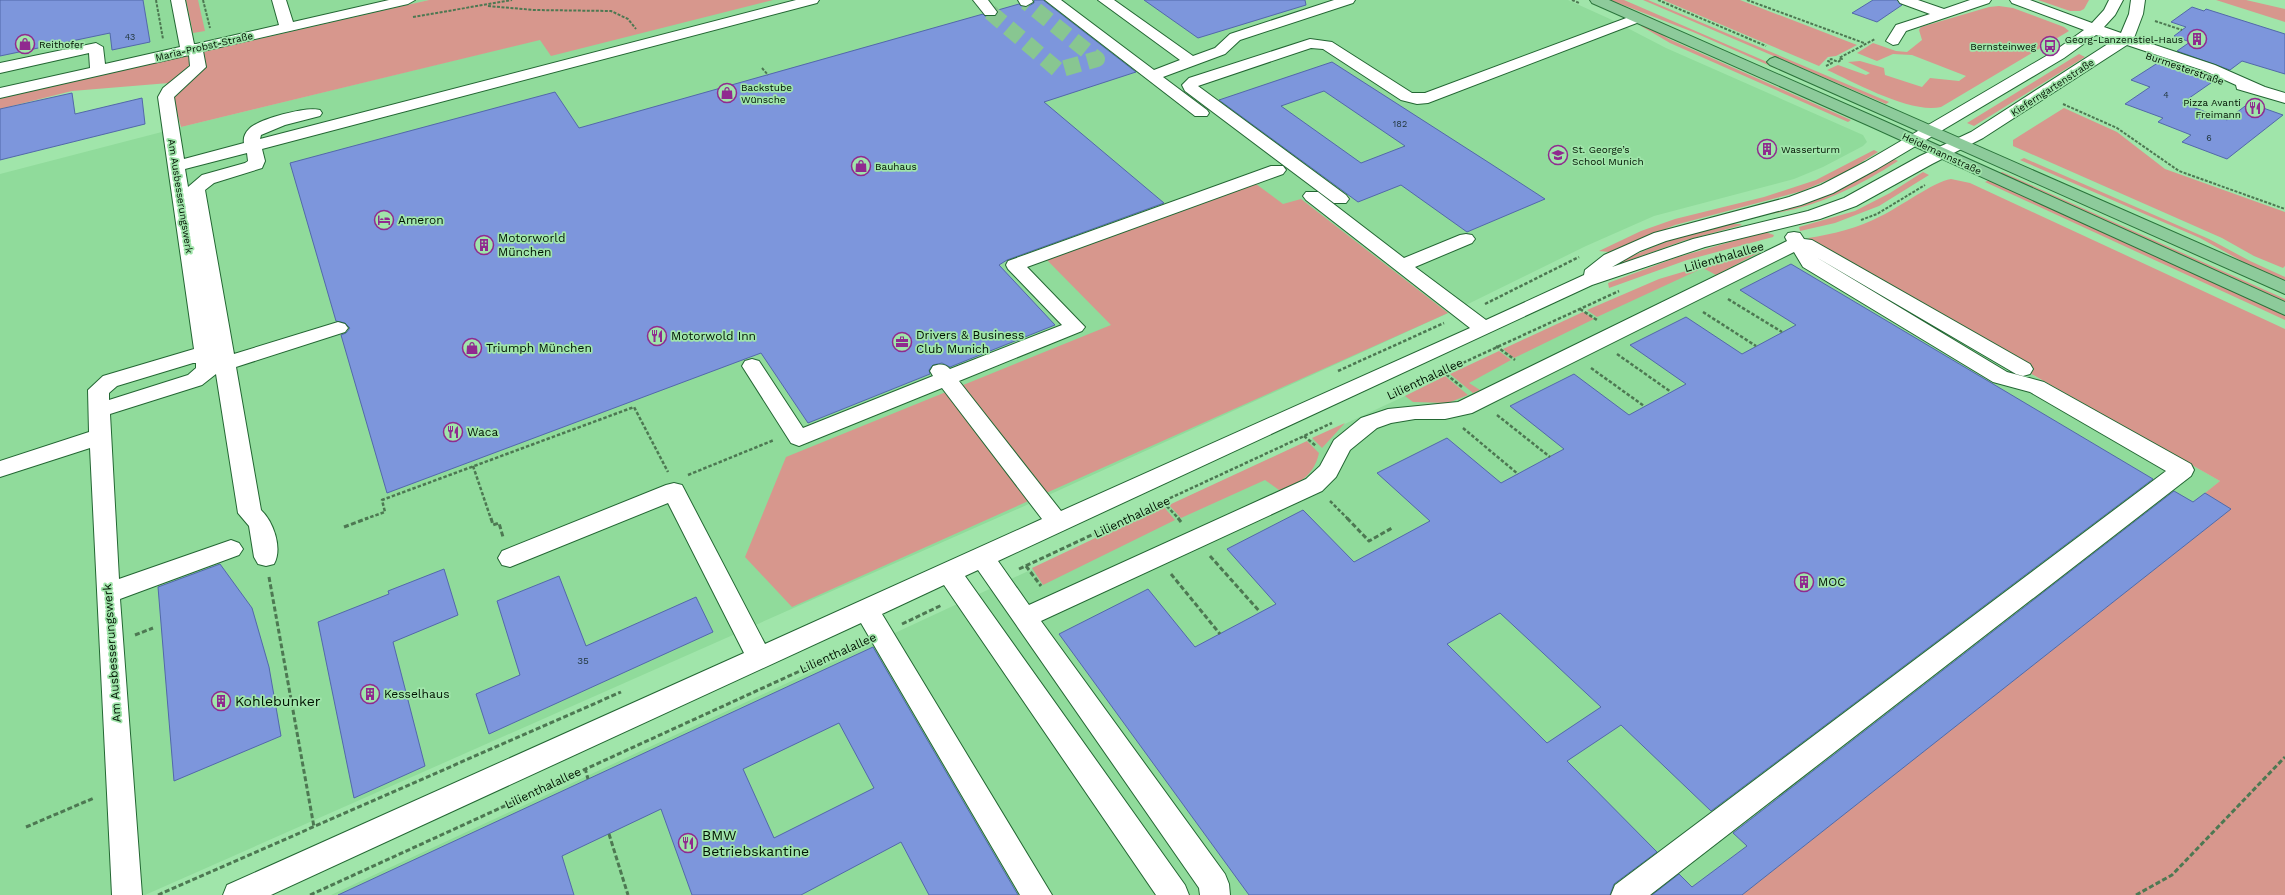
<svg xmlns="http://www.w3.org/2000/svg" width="2285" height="895" font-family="'Work Sans',sans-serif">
<rect width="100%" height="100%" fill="#a0e5aa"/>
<g fill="#90db9b">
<polygon points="0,0 429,0 0,98"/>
<polygon points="701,0 1568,0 1610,19 1666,48 1863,135 1867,142 1863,146 1823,167 1794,179 1654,216 1586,246 1468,304 1031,503 145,895 0,895 0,174 181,127"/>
<polygon points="1808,238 2033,368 2029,373 2220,481 2205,493 2231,509 1742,895 331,895 1586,312 1633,291 1741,256"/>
</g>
<g fill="#d7978d">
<polygon points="186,0 198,0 205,31 193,33"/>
<polygon points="429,0 773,0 551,56 540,40 181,127 169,83 72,91 0,109 0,98"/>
<polygon points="1610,0 1624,0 1876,109 1873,111 1693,32"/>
<polygon points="1643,0 1648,0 1889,102 1886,104"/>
<polygon points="1663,0 1740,0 1857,45 1836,56 1828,57 1819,66"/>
<polygon points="2038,0 2089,0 2084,9 2080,11 2070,11"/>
<polygon points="2216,0 2246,0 2285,9 2285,22"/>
<path d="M1999,6L2013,8L2064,27L2069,31L1941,107C1911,114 1856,83 1827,70L1838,65L1866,75L1870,73L1848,62L1860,61L1884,68L1885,75L1922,87L1930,78L1959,81L1966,76L1912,55L1893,54L1877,61L1857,53L1873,43L1896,51L1907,52L1922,40L1919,30L1921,27L1989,7Z"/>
<polygon points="1645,25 1669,39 1851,120 1848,122 1670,43 1641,26"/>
<polygon points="2079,54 2085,57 1974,126 1967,123"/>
<polygon points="2064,108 2117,132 2165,169 2285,212 2285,266 2283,268 2254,256 2222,238 2013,146 2013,140"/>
<polygon points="1874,150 1878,152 1844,173 1802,191 1675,225 1609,252 1599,251 1641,231 1675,219 1764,197 1816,180"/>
<polygon points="2024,158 2209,239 2250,261 2285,277 2285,281 2247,264 2200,238 2020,160"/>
<path d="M1894,159L1898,161C1859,186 1816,208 1769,214L1767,212L1847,185Z"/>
<polygon points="1923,172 1929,175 1879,206 1835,223 1800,231 1799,227 1855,211 1890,193"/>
<polygon points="2002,172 2285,299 2285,302 1998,174"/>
<path d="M1951,179L1970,183L2285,329V895H1742L2231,509L2205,493L2220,481L2028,372L2032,368L1808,238C1834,234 1858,228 1881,216C1900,207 1933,182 1951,179Z"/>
<polygon points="1989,180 2285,315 2285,320 1985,182"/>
<polygon points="1256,184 1283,204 1301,199 1448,313 792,607 745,557 786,457 1111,325 1047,260"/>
<polygon points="1721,224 1740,224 1742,225 1683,241 1622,263 1620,261 1677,237"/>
<polygon points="1765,232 1774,235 1773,237 1687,260 1609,288 1608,283 1678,257"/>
<polygon points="1757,250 1760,252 1716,275 1703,268 1597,317 1587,310 1659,279"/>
<polygon points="1583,312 1594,319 1514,358 1503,349"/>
<polygon points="1499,351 1511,360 1469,383 1480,390 1473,393 1450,374"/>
<polygon points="1445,376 1468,395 1448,403 1413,402 1405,396"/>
<polygon points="1345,423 1322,448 1312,438"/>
<path d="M1307,441L1319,453C1314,475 1300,484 1279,490L1265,480L1181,518L1169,505Z"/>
<polygon points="1163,506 1175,520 1043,585 1032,568"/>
</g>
<g fill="#7d96dc" stroke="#5268aa" fill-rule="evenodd">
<polygon points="0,0 143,0 150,42 112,50 110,33 0,56"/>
<polygon points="1034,0 1043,0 1136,72 1044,102 1164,203 1007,260 999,265 1055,325 950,367 942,363 933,365 929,370 930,374 808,423 761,353 387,493 341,335 346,333 350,328 345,323 336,321 290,163 555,92 579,128 983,14 985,16 995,16 998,13 998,10 1019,4 1027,7 1034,3"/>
<polygon points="1144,0 1305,0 1306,5 1198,38"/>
<polygon points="1873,0 1897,0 1902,5 1877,22 1852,13"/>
<polygon points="2192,7 2204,11 2206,9 2285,34 2285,74 2242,61 2230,70 2177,51 2190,42 2174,36 2186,27 2171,22"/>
<polygon points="2164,59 2218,78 2182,103 2227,120 2249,103 2283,115 2227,159 2182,142 2191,135 2158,122 2163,118 2125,104 2150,87 2131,80"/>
<path d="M1332,62L1491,164L1545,199L1467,232L1401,185L1358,202L1219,100ZM1324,91L1405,146L1361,163L1281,106Z"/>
<polygon points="72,93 75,114 142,98 145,124 0,160 0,109"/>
<path d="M1791,264L2153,479L1711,811L1621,725L1567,761L1657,852L1614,884L1610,895H1249L1059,634L1148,589L1195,647L1276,604L1227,549L1303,510L1354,562L1430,521L1377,473L1447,438L1501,483L1564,449L1510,406L1574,374L1629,415L1686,384L1630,345L1686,317L1742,354L1796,325L1740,290ZM1500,613L1601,707L1547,743L1447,644Z"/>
<polygon points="2174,491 2193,502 2205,493 2231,509 1742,895 1652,895 1679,874 1692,887 1747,846 1733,833"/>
<polygon points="220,564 252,608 269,667 281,736 174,781 158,587"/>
<polygon points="444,569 458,615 393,642 425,766 354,798 318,622 389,594 388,591"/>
<polygon points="559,576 586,646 696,597 713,632 489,734 476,694 520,675 497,601"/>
<path d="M873,647L1018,895H929L901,842L801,895H692L661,809L562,856L574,895H338ZM839,723L874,788L774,838L743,769Z"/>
</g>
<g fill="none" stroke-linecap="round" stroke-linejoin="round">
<polyline stroke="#88c691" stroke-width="16" stroke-dasharray="16 8" stroke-linecap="butt" points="990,12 1058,70 1097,59 1026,2"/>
<defs>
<g id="minor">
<path d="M171,0H185L194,44H196L279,25L272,0H286L293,22L389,0H415L408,4L203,51L206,67L174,97L184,159L244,143C243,138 245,133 249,129C258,119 307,106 320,110L322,113L320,116L285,125L261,135L260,139L796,0H819L817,3L262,149L265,161L262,168L214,183L205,190L234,354L338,322L345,324L348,328L345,332L236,367L261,510C273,521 283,548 274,564L266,566L258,564L254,557L249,526L238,513L216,374L202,385L110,414L119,579L231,540L239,543L243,549L239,555L120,599L142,895H112L90,448L0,477V461L89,432L88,390L103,376L194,349L158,97L163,88L190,66L189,55L0,98V88L90,68L89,53L0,73V63L96,43L103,47L105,64L180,47ZM247,153L248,161L245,163L202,175L188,187L185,169ZM193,363H196V368L188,375L109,400V393L117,386Z"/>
<polygon points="973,0 988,0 997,12 995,15 985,15"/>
<polygon points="1018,0 1032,0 1033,2 1026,6 1021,5"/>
<polygon points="1045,0 1061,0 1154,70 1180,60 1098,0 1114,0 1193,56 1215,48 1230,34 1334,0 1355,0 1353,3 1240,40 1225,54 1163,77 1207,110 1209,113 1207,116 1195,116"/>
<polygon points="1898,0 1918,0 1944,9 1970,0 1991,0 1989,3 1906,31 1898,44 1893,45 1886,41 1896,25 1930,14 1900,3"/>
<path d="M2010,0H2030L2092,23L2104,10L2109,0H2123L2115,15L2104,27L2121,33L2129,14L2131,0H2145L2143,14L2134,38L2215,65L2265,87L2285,93V103L2237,89L2236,85L2205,71L2127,45L1983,138L1932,164L1856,206L1820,219L1705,247L1592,285L998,561L1029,605L1306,479L1320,466L1334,440L1361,418L1388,409L1458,402L1787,241L1785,237L1788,233L1794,232L1800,233L1804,239L1812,240L2030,364L2033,369L2030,374L2023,376L2016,374L1816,257L2007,372L2044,382L2191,464L2194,470L2191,476L1650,895H1611L1615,885L2166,471L2030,392L1993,382L1803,267L1794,252L1472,413L1445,419H1415L1391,423L1377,428L1350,450L1336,477L1322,491L1041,621L1225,874L1229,884L1230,895H1200L1199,888L978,570L965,576L1185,885L1189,895H1156L944,585L882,614L1052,895H1020L861,623L271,895H223L227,885L744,653L668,503L510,567L502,565L498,558L502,551L666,485L674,483L682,485L765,644L1042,519L942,388L799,446L791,443L742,366L745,361L752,359L759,361L803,428L933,376L930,371L933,366C939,364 945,363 950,369L1062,325L1008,269L1006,265L1008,261L1271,166H1283L1286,170L1283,174L1027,267L1085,327L1082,331L959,381L1061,511L1470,328L1306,200L1303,196L1306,192H1318L1404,258L1460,235L1466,234L1472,235L1475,239L1472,243L1415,267L1486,320L1584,275L1585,270L1604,255L1654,233L1789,197L1821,185L1865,162L2053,52L2084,30L2012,3ZM2096,35L2114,40L1971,132L1920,156L1844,198L1808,211L1693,239L1612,267L1640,251L1666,241L1801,205L1833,193L1877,169L2064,58Z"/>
<polygon points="1637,14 1644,18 1642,21 1428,103 1417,104 1401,100 1323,49 1311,48 1198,86 1346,195 1349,199 1346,203 1334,203 1185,91 1182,85 1189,78 1310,39 1332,42 1412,93 1425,93"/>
</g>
<g id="major">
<polygon points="1590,0 1609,0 1884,121 2285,302 2285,315 1872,127 1592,3"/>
<polygon points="1775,57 2285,281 2285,294 1770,65 1767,62 1770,59"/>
</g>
</defs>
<use href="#minor" stroke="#236733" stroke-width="2"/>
<use href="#major" stroke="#2a743b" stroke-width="2"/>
<g stroke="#4d7852" stroke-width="2" stroke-dasharray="3 1.5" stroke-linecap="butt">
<polyline points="156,0 163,39"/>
<polyline points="203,0 210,28"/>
<polyline points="1572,0 1579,3"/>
<polyline points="1658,0 1766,46"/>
<polyline points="1747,0 1864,43"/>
<polyline points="488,6 534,10 611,11 628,19 636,29"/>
<polyline points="413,17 512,0"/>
<polyline points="2155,21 2182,30"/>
<polyline points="1826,66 1832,63 1828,61 1831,59 1838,62 1842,59 1839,58 1875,39"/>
<polyline points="762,68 768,75"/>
<polyline points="2063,104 2117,128 2179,171 2285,209"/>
<polyline points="1861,220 1877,214 1925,185"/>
</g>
<g stroke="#4d7852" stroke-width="2.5" stroke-dasharray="3.5 2" stroke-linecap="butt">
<polyline points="1728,299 1782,332"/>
<polyline points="1485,304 1579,257"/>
<polyline points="1580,309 1597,320"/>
<polyline points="1703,312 1756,346"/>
<polyline points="1496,346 1515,360"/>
<polyline points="1617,354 1671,392"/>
<polyline points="1591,368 1644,406"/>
<polyline points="1338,371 1444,323"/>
<polyline points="1442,371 1462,387"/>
<polyline points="1393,395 1619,291"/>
<polyline points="1497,415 1550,457"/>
<polyline points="1463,428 1518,474"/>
<polyline points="1304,436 1316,446"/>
<polyline points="473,466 491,519"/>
<polyline points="688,475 774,440"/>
<polyline points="1330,501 1348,519"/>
<polyline points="1163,502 1179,519"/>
<polyline points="365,519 385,512 382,500 634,407 668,472"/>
<polyline points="1125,519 1332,423"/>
</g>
<g stroke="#4d7852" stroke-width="3" stroke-dasharray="5 2.5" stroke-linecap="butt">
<polyline points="491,518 493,525 499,523 503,537"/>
<polyline points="1178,518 1181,522"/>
<polyline points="1347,518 1369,541 1392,528"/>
<polyline points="344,527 368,518"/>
<polyline points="1210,556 1260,612"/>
<polyline points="1026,566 1041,586"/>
<polyline points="1019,569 1128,518"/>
<polyline points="1171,574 1220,634"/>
<polyline points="269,577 314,827"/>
<polyline points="902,624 942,605"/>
<polyline points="135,635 153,628"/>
<polyline points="585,768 588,779"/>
<polyline points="26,827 94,798"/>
<polyline points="609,834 628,895"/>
<polyline points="158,895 621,692"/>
<polyline points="310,895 859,644"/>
<polyline points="2136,895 2172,875 2285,757"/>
</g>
<use href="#minor" fill="#fff" fill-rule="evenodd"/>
<use href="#major" fill="#8dcb9b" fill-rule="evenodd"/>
</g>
<defs>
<symbol id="building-ring" viewBox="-11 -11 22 22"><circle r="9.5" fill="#a0e5aa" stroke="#902a8f" stroke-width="1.5"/><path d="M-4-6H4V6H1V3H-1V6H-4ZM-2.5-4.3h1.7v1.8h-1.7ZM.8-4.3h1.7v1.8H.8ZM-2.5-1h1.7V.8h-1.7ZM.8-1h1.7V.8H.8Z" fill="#902a8f"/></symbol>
<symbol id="shop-ring" viewBox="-11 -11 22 22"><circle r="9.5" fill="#a0e5aa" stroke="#902a8f" stroke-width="1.5"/><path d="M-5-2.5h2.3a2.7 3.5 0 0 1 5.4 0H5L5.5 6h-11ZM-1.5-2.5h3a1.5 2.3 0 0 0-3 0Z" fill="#902a8f"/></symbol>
<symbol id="bus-ring" viewBox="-11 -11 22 22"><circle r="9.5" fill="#a0e5aa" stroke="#902a8f" stroke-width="1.5"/><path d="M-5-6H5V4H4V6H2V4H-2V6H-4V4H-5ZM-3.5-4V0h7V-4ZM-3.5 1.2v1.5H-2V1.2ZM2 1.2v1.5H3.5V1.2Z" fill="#902a8f"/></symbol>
<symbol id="restaurant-ring" viewBox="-11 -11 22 22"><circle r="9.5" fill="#a0e5aa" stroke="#902a8f" stroke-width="1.5"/><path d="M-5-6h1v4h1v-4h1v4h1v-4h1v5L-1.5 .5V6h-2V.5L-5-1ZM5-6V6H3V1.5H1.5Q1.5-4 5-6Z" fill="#902a8f"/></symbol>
<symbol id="school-ring" viewBox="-11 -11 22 22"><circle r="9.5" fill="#a0e5aa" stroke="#902a8f" stroke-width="1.5"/><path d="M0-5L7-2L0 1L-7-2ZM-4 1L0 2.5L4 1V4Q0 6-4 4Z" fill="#902a8f"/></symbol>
<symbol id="hotel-ring" viewBox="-11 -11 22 22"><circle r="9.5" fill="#a0e5aa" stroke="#902a8f" stroke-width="1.5"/><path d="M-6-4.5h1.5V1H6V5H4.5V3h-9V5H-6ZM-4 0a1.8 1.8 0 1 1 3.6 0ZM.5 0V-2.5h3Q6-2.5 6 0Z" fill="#902a8f"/></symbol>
<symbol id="office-ring" viewBox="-11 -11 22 22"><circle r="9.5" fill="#a0e5aa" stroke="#902a8f" stroke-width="1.5"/><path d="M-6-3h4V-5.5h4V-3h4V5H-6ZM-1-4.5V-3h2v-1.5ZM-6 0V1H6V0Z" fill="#902a8f"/></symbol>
</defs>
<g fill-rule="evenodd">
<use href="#building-ring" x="2186" y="28" width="22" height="22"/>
<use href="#shop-ring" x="14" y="33" width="22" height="22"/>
<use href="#bus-ring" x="2039" y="35" width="22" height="22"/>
<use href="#shop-ring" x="716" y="82" width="22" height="22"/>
<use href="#restaurant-ring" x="2244" y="97" width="22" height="22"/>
<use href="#building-ring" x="1756" y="138" width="22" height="22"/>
<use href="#school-ring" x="1547" y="144" width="22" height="22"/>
<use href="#shop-ring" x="850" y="155" width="22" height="22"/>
<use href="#hotel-ring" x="373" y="209" width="22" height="22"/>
<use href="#building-ring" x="473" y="234" width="22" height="22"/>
<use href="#restaurant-ring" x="646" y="325" width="22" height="22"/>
<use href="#office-ring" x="891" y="331" width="22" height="22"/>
<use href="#shop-ring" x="461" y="337" width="22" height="22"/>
<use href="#restaurant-ring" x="442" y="421" width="22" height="22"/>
<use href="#building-ring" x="1793" y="571" width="22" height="22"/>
<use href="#building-ring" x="359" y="683" width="22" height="22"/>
<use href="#building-ring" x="210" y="690" width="22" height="22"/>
<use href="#restaurant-ring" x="677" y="832" width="22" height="22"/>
</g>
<g text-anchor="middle" stroke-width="3.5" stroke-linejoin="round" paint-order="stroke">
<g font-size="9" fill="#1f3438">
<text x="130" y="40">43</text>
<text x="2166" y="98">4</text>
<text x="1400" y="127">182</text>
<text x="2209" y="141">6</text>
</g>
<g font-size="10" fill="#001302" stroke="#a0e5aa" text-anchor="start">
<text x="2183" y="43" text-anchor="end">Georg-Lanzenstiel-Haus</text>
<text x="39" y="48">Reithofer</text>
<text x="2036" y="50" text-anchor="end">Bernsteinweg</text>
<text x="741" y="91">Backstube<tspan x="741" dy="12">Wünsche</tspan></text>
<text x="2241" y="106" text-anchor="end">Pizza Avanti<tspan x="2241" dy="12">Freimann</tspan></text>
<text x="1572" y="153">St. George’s<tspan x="1572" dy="12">School Munich</tspan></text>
<text x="1781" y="153">Wasserturm</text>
<text x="875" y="170">Bauhaus</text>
</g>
<g font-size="10" fill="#001302" stroke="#a0e5aa">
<text transform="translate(204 46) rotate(-13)" y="4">Maria-Probst-Straße</text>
<text transform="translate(2185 68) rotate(19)" y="4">Burmesterstraße</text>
<text transform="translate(2052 87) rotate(-33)" y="4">Kieferngartenstraße</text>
<text transform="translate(1942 153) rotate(25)" y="4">Heidemannstraße</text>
<text transform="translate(181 196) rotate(81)" y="4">Am Ausbesserungswerk</text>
</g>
<g font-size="10" fill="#1f3438">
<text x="583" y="664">35</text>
</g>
<g font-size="12" fill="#001302" stroke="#a0e5aa" text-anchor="start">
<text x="398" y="224">Ameron</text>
<text x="498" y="242">Motorworld<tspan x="498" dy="14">München</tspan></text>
<text x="916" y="339">Drivers &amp; Business<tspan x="916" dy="14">Club Munich</tspan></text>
<text x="671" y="340">Motorwold Inn</text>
<text x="486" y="352">Triumph München</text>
<text x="467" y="436">Waca</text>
<text x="1818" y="586">MOC</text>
<text x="384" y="698">Kesselhaus</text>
</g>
<g font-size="12" fill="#001302" stroke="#a0e5aa">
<text transform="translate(1724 257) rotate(-16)" y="4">Lilienthalallee</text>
<text transform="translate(1425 379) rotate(-25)" y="4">Lilienthalallee</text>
<text transform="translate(1132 517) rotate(-25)" y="4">Lilienthalallee</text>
<text transform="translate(112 653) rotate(-94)" y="4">Am Ausbesserungswerk</text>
<text transform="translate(838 653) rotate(-24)" y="4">Lilienthalallee</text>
<text transform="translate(543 788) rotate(-25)" y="4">Lilienthalallee</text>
</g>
<g font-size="14" fill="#001302" stroke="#a0e5aa" text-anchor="start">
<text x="235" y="706">Kohlebunker</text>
<text x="702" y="840">BMW<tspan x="702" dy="16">Betriebskantine</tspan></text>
</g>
</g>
</svg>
